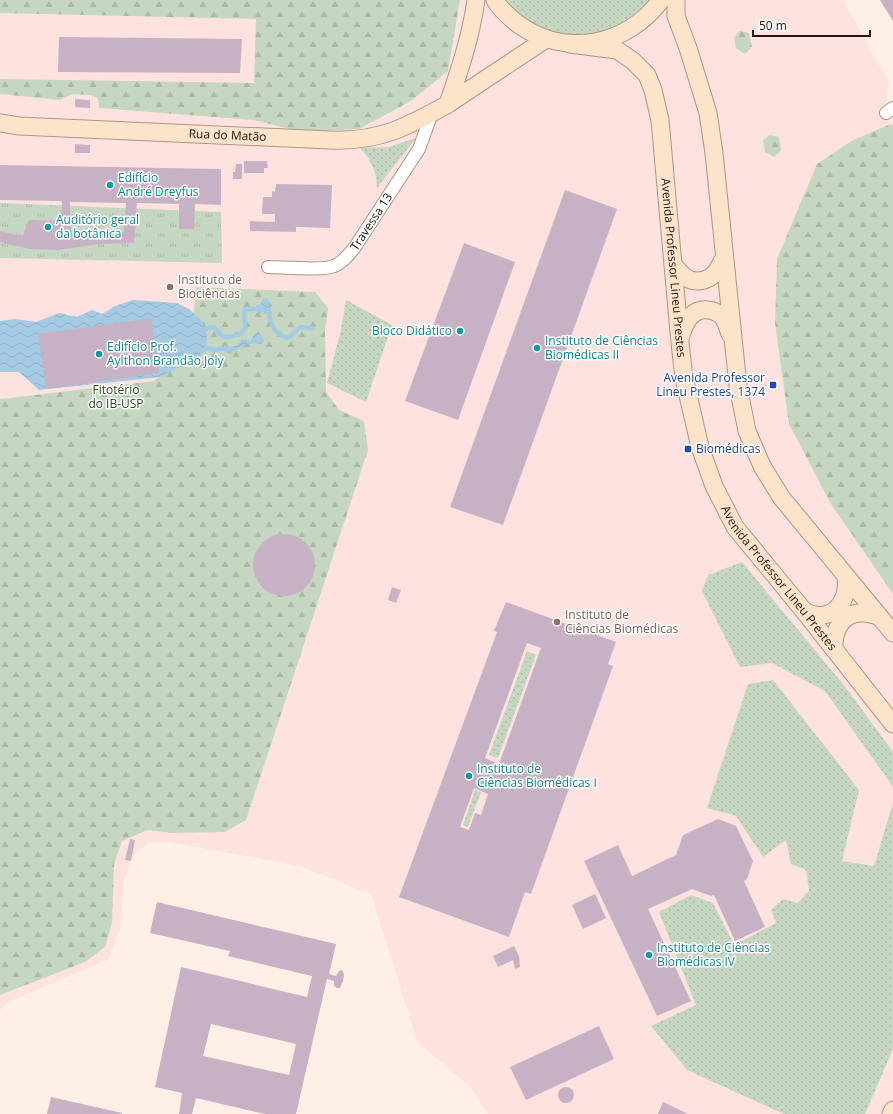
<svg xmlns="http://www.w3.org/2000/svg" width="893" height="1114" font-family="'Open Sans',sans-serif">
<defs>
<pattern id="grass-dots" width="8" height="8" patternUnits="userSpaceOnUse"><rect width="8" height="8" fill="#c6d7c1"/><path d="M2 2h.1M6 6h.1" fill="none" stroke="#aab8a5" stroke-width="1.8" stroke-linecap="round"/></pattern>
<pattern id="forest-firs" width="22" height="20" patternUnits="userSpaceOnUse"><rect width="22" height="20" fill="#c6d7c1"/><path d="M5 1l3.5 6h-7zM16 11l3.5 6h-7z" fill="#aab8a5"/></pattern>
<pattern id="park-tufts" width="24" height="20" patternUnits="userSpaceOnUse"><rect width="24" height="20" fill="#c6d7c1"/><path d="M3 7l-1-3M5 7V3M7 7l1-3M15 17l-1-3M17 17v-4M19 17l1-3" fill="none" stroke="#aab8a5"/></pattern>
<pattern id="water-waves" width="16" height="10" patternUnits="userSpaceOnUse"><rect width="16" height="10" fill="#a5cbe4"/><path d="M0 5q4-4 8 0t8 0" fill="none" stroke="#8eaec3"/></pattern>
</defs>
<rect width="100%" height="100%" fill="#fef0e5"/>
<polygon fill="#fde2df" points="0,0 843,0 889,83 885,112 893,123 893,1114 488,1114 469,1085 418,1043 371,894 301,866 169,842 148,843 132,856 124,880 120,932 107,960 8,1002 0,1010"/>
<g fill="url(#grass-dots)">
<polygon points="507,0 650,0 646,6 623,24 597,34 568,36 540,28 516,12"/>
<path d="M416,138L377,188C377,172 371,160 360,148L389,147Z"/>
<polygon points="346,300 392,325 366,402 327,383 341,330"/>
<polygon points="742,562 847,689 893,752 893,787 825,691 772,663 740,667 702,591 708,575"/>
<polygon points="527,651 536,655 498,758 489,755"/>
<polygon points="773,680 859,790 842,861 874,866 893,803 893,1049 865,1114 784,1114 687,1070 651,1026 696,1005 659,912 691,895 713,903 734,945 776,923 771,910 783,899 798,903 809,891 806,870 791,864 786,840 763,857 736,816 707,808 748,684"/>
<polygon points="475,790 481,792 468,827 463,825"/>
</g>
<g fill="url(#forest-firs)">
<polygon points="0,0 460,0 448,71 411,101 359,129 303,132 253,120 99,108 98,98 91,95 73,94 60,100 0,94 0,79 254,83 256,19 0,13"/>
<polygon points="740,31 749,33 752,47 745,54 736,48 734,37"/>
<polygon points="891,124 893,126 893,594 831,504 789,424 775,323 777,259 817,164 853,140"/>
<polygon points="770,135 779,137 781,151 774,157 765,152 763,140"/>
<polygon points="196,287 315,292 328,308 325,332 326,392 339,410 364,421 368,450 246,820 225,832 173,833 147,830 122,841 114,864 112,923 105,947 85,962 0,995 0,399 154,381 185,358 192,329"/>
</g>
<polygon fill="url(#park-tufts)" points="0,203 221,212 222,263 0,258"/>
<g fill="url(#water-waves)">
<polygon points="268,298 272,313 269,314 262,312 259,314 254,309 257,305 261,304 263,299"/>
<polygon points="133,300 177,303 189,309 202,321 207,335 206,352 161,377 39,390 19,372 0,372 0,321 15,319 36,322 59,313 77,317 92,310 102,314 115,306"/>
<path d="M257,332L263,337L264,341L261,344C250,341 239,348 230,354L221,349L223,344L230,348L233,346H237L242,339L251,341L254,334Z"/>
</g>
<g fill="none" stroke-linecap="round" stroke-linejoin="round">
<g stroke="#a5cbe4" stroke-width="4.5">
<path d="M269,314C272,327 275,335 289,338L300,327L313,328"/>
<path d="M205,329L214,327C217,330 219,334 223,336C229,339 243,334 245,328C246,321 242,316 245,309H254"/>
<polyline points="206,348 215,350 221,349"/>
</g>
</g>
<g fill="#c6b2c4" fill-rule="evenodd">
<polygon points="880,0 893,0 893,21"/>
<polygon points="59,37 242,39 240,73 58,72"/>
<polygon points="75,99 90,100 90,108 75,107"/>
<polygon points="75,144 90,145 90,153 75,153"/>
<polygon points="244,161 267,161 268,168 264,168 264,173 244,173"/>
<polygon points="236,164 242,164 242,179 233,179 233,172 235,172"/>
<path d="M0,165L221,169V205L195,204L194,229H179V204L137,203L134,243L98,244L58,250L30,249L0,242V231L16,235H23L29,220L61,221L62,201L0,200ZM70,202L126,203L124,232L99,233L73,239L70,223Z"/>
<polygon points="276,184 332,185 330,228 296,227 296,232 250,231 250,221 275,222 275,214 262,214 263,197 272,197 272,191 275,192"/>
<polygon points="565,190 617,209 503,525 450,507"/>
<polygon points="464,243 515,262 458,420 405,401"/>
<polygon points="151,318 159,373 46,389 38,334"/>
<circle cx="284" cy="565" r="31"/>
<polygon points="392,587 401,590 396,603 388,600"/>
<path d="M506,602L616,642L608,664L613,666L531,894L525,892L509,937L399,897L497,632L494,631ZM527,643L541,648L499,764L485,758ZM474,788L488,794L481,815L475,813L469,830L460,827Z"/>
<polygon points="718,819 736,826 753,861 747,879 744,881 765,927 735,941 714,895 711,896 692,889 648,909 691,1001 657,1016 584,861 618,845 632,876 676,855 683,835"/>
<polygon points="130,839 135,840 131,861 125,860"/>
<polygon points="595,894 606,918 583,929 572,905"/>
<path d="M157,902L336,944L329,974L336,976L339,971L342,970L344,974L343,981L340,988H337L334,986V981L327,979L296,1114H265L196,1098L192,1114H179L182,1093L155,1087L181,967L307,997L312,976L228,956L230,951L150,933ZM211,1024L296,1044L289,1075L203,1056Z"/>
<polygon points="514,946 519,956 520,967 515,969 513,960 498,967 493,956"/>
<polygon points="599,1026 614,1059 526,1100 510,1067"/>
<circle cx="566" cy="1095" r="8"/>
<polygon points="51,1097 122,1113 122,1114 47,1114"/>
<polygon points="663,1102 688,1114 658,1114"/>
</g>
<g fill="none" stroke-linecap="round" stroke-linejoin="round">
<defs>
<g id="street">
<polyline points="886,113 893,108"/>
<path id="s1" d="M268,267C282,267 323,271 334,266C343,263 349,254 355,247L419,149L432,113"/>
</g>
<g id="secondary">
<path d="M495,0C500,9 509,17 518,24C565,58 627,46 661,0"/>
<polyline points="676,0 676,16 688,48 708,113 714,153 738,386 747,431 762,466 781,497 893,633"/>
<path id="s2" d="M570,44L617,50L633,61L647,75L653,90L660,120L680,343L684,378L700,447L714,486L735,527L804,611L893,724"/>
<path d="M448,104C460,69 471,36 476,0"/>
<path id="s3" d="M0,123L19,126L330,140C379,142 407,127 448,104L546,39"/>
<path d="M673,264C676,268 680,273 684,276C693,284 708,282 716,272C719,268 721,263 724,258"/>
<path d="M680,339C684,324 691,308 708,310C713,310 718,313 722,316C726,321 728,328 730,334"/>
<path d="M804,611C830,625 850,603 846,577"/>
<path d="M834,649C833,631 842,612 863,613C868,613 874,615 879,616"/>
<polyline points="891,1114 893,1110"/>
</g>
</defs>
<use href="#street" stroke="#aa9685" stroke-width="14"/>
<use href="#secondary" stroke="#aa9685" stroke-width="19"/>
<use href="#street" stroke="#fff" stroke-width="12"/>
<use href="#secondary" stroke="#fee3cb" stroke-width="17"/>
</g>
<g fill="#0f9aa8" stroke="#fff" stroke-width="1.5">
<circle cx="110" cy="185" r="4"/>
<circle cx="48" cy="227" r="4"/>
<circle cx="460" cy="331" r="4"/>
<circle cx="537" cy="348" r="4"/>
<circle cx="99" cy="354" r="4"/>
<circle cx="469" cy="776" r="4"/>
<circle cx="649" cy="955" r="4"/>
</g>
<g fill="#8d6e63" stroke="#fff" stroke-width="1.5">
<circle cx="170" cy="287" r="4"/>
<circle cx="557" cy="622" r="4"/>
</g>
<g fill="#1a4fb4" stroke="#fff" stroke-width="1.5">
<rect x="769" y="381" width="8" height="8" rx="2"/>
<rect x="684" y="445" width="8" height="8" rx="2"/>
</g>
<g text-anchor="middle" stroke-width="3" stroke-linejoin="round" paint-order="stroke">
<g font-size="12" fill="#1e1610" stroke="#fff">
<text dy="4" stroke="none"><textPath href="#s3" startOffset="228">Rua do Matão</textPath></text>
<text dy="4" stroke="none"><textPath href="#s1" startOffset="125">Travessa 13</textPath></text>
<text dy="4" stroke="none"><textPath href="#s2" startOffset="282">Avenida Professor Lineu Prestes</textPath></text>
<text dy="4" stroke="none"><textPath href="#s2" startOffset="618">Avenida Professor Lineu Prestes</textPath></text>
</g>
<g font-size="12" fill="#0d838f" stroke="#fff" text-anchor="start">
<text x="118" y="182">Edifício<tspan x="118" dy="14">André Dreyfus</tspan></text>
<text x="56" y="224">Auditório geral<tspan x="56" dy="14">da botânica</tspan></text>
<text x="452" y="335" text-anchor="end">Bloco Didático</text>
<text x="545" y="345">Instituto de Ciências<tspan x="545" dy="14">Biomédicas II</tspan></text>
<text x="107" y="351">Edifício Prof.<tspan x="107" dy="14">Aylthon Brandão Joly</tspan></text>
<text x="477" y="773">Instituto de<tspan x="477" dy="14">Ciências Biomédicas I</tspan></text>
<text x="657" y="952">Instituto de Ciências<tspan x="657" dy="14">Biomédicas IV</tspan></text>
</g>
<g font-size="12" fill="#785e54" stroke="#fff" text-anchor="start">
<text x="178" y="284">Instituto de<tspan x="178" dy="14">Biociências</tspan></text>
<text x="565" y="619">Instituto de<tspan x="565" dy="14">Ciências Biomédicas</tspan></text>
</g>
<g font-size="12" fill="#164399" stroke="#fff" text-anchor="end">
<text x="765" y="382">Avenida Professor<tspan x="765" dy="14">Lineu Prestes, 1374</tspan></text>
<text x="696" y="453" text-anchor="start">Biomédicas</text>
</g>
<g font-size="12" fill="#27491a" stroke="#fff">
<text x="116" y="394">Fitotério<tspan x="116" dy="14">do IB-USP</tspan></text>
</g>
</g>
<path d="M753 30v6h117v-6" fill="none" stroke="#1e1610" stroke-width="2"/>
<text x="759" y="30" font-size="12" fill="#1e1610" stroke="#ffffff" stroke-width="3" paint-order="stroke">50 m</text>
</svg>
